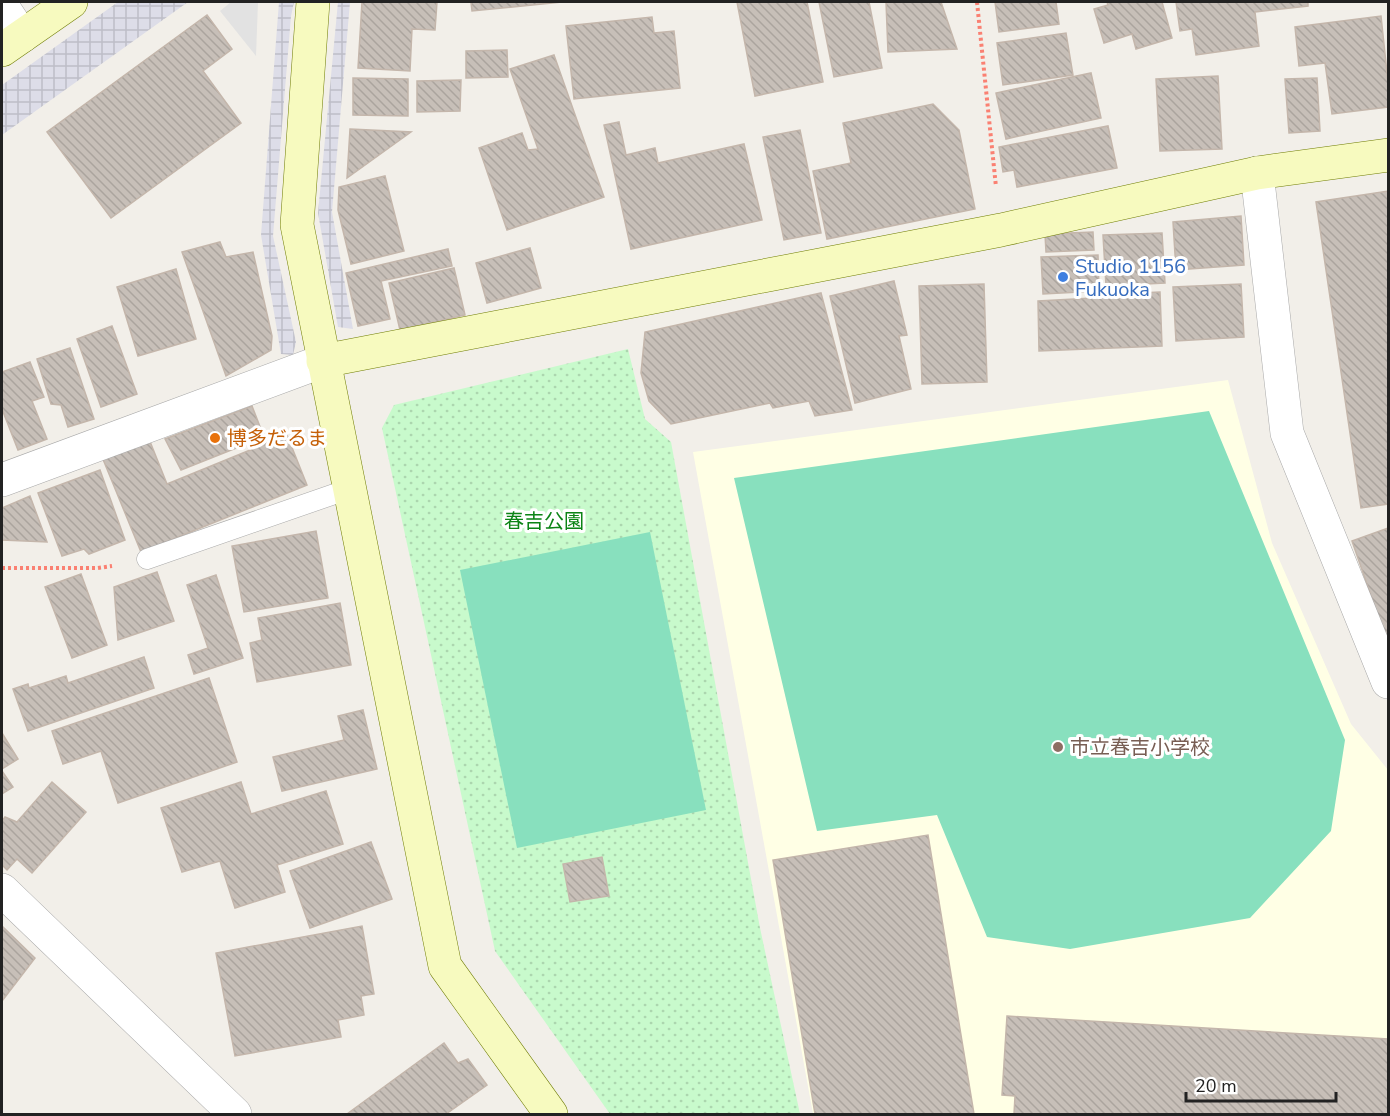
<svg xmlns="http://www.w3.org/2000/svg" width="1390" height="1116" font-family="'Nunito Sans','Noto Sans JP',sans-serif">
<defs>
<pattern id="park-dots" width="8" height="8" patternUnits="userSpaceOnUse" patternTransform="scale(1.5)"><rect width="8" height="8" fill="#c8facc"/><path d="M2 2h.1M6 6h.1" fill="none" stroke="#acd6af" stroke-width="1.8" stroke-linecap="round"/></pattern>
<pattern id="plaza-grid" width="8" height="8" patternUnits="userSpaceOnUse" patternTransform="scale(1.5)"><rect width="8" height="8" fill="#dddde8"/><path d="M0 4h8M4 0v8" fill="none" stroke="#bdbdc7"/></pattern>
<pattern id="building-back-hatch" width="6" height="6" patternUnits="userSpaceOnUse" patternTransform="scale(1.5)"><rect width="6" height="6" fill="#c7bfb8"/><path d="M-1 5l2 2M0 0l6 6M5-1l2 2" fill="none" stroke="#aba49e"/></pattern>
</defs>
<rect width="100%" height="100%" fill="#f2efe9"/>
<polygon fill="#ffffe5" points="1228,380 1272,543 1351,724 1388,770 1388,1114 813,1114 693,452"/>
<polygon fill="url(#park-dots)" points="628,349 645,419 671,442 760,928 800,1114 610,1114 495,951 382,428 394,405"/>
<g fill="#88e0be">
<polygon points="1209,411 1345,740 1331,831 1250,918 1070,949 987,937 937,815 817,831 734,478"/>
<polygon points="650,532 706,810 517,848 460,570"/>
</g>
<polygon fill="#e2e2e2" points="231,2 258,2 256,56 220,11"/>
<g fill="url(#plaza-grid)">
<polygon points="118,2 188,2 2,135 2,85"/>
<polygon points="279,2 294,2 291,16 273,236 296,342 293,355 281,354 261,235"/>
<polygon points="338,2 350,2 332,212 353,329 338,327 318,213"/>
</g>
<g fill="url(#building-back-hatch)" stroke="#c4b6ab" stroke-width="1.5">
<polygon points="362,2 437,2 435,30 412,29 410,71 358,68"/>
<polygon points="471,2 562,2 472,11"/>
<polygon points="737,2 807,2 823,82 755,96"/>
<polygon points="819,2 869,2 882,68 834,77"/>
<polygon points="886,2 941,2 957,49 888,52"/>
<polygon points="995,2 1056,2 1059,24 999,32"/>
<polygon points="1107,2 1162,2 1172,38 1136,49 1132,34 1104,43 1094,9 1108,5"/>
<polygon points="1176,2 1308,2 1308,6 1255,12 1259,46 1196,55 1192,29 1180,31"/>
<polygon points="207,15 232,49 203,71 241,123 111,218 47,132"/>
<polygon points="1381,16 1388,82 1388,107 1332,114 1325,63 1299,66 1295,27"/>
<polygon points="652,17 654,33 674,31 680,88 574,99 566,26"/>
<polygon points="1066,33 1073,75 1003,85 997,43"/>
<polygon points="507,50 508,77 466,78 466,51"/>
<polygon points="554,55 604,197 507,230 479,148 522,133 528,150 538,149 510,69"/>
<polygon points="1091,73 1101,118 1006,139 996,93"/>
<polygon points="1218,76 1222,149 1160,151 1156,79"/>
<polygon points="353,78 408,79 408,116 353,115"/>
<polygon points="1317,78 1320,131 1289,133 1285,79"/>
<polygon points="461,80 460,111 417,112 417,81"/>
<polygon points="933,104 959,130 975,209 827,239 813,171 851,163 843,123"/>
<polygon points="619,122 626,155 655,148 658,163 744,144 762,220 631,249 604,125"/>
<polygon points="1108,126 1117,168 1017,187 1014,170 1003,172 999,147"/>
<polygon points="350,129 411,132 347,178"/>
<polygon points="800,130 821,233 784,240 763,137"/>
<polygon points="385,176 404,251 351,264 338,210 339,187"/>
<polygon points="1388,191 1388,504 1361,508 1316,202"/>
<polygon points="1241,216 1244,265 1176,270 1173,222"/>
<polygon points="1093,232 1094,250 1046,252 1045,234"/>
<polygon points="1162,233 1165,283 1106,286 1103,235"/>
<polygon points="220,242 226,257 253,252 272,336 271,350 226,376 182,252"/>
<polygon points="530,248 541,288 487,303 476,263"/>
<polygon points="448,249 452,266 381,281 390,319 358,326 346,273"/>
<polygon points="1098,255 1099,291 1043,294 1041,257"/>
<polygon points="454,268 465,315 400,330 389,283"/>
<polygon points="176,269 196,339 138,356 117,287"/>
<polygon points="894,281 907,335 899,336 911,389 855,403 830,296"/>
<polygon points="984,284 987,382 922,384 919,286"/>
<polygon points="1241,284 1244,337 1176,341 1173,287"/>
<polygon points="1160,292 1162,346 1039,351 1038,301 1093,298 1092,295"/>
<polygon points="821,293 852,410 815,416 809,401 773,408 770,403 671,424 649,401 641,373 645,332"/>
<polygon points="112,326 137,394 101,407 77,339"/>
<polygon points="70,348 94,419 68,427 61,405 51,404 37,359"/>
<polygon points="30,362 44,397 32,401 47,439 18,450 2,409 2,372"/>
<polygon points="252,406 264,437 181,470 165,439"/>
<polygon points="147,434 167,484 287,435 307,485 141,552 100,452"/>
<polygon points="100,470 125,540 89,554 84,549 62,556 38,493"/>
<polygon points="30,496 47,542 2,540 2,508"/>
<polygon points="1388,528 1388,645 1352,541"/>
<polygon points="316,531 328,598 244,612 232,546"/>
<polygon points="157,572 174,621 118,640 114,587"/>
<polygon points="81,574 107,645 72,658 45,587"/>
<polygon points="216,575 243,658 194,674 188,655 208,648 187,585"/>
<polygon points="340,603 351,665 257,682 250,643 262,640 258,618"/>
<polygon points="144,657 154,688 28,731 13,689 28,684 29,688 66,676 68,683"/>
<polygon points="209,678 237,762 118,803 101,751 63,764 52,731"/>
<polygon points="363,710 377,769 282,791 273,757 344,740 338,716"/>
<polygon points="2,733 18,759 2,769"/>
<polygon points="2,771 13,787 2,794"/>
<polygon points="52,782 86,812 32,873 17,859 7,870 2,865 2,821 5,817 17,822"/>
<polygon points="241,782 251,814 326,791 343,844 277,865 285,892 235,908 220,861 182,872 161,808"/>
<polygon points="928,835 974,1114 815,1114 773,860"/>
<polygon points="371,842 392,899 310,928 290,871"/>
<polygon points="602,857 609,896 570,902 563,864"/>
<polygon points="2,926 35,958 2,1001"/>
<polygon points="362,926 374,994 361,996 364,1015 338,1020 341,1037 235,1056 216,953"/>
<polygon points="1007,1016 1388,1039 1388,1114 1014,1114 1015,1096 1002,1095"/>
<polygon points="444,1043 458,1063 468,1059 487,1085 446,1114 347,1114"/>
</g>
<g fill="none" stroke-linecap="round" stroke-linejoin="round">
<defs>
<polyline id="lane" points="147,559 349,489"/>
<g id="street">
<polyline points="2,6 22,36"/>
<polyline points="1257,173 1287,433 1388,682"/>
<polyline points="2,480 323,361"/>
<polyline points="2,890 235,1114"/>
</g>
<g id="secondary">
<polyline points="313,2 297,225 445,966 551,1114"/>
<polyline points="2,50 71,2"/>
<polyline points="323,361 1001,230 1257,173 1388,155"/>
</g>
</defs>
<use href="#lane" stroke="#a9a9a9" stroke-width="21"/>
<use href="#street" stroke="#a9a9a9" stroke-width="34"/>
<use href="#secondary" stroke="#707d05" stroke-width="34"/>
<g stroke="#fa8072" stroke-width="4" stroke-dasharray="3 3" stroke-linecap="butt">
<polyline points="977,2 996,187"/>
<polyline points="2,568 98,568 112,566"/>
</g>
<use href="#lane" stroke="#fff" stroke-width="20"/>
<use href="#street" stroke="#fff" stroke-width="33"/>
<use href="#secondary" stroke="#f7fabf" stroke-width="33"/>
</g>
<circle fill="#3f7fe0" stroke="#fff" stroke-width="2" cx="1063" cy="277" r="6"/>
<circle fill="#e8710a" stroke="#fff" stroke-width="2" cx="215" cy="438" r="6"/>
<circle fill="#8d6e63" stroke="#fff" stroke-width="2" cx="1058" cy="747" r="6"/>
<g text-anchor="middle" stroke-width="6" stroke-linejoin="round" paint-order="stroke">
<g font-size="20" fill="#366cbe" stroke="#fff" text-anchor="start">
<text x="1075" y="273">Studio 1156<tspan x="1075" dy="23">Fukuoka</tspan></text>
</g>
<g font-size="20" fill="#c56008" stroke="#fff" text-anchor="start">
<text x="227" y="445">博多だるま</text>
</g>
<g font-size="20" fill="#0c8416" stroke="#fff">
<text x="544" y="528">春吉公園</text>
</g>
<g font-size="20" fill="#785e54" stroke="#fff" text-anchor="start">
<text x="1070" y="754">市立春吉小学校</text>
</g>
</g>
<rect width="1390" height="1116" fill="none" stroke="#222222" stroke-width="6"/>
<path d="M1186 1092v9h150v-9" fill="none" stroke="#222222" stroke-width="3"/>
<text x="1195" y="1092" font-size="18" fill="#222222" stroke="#ffffff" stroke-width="4.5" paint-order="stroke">20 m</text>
</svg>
